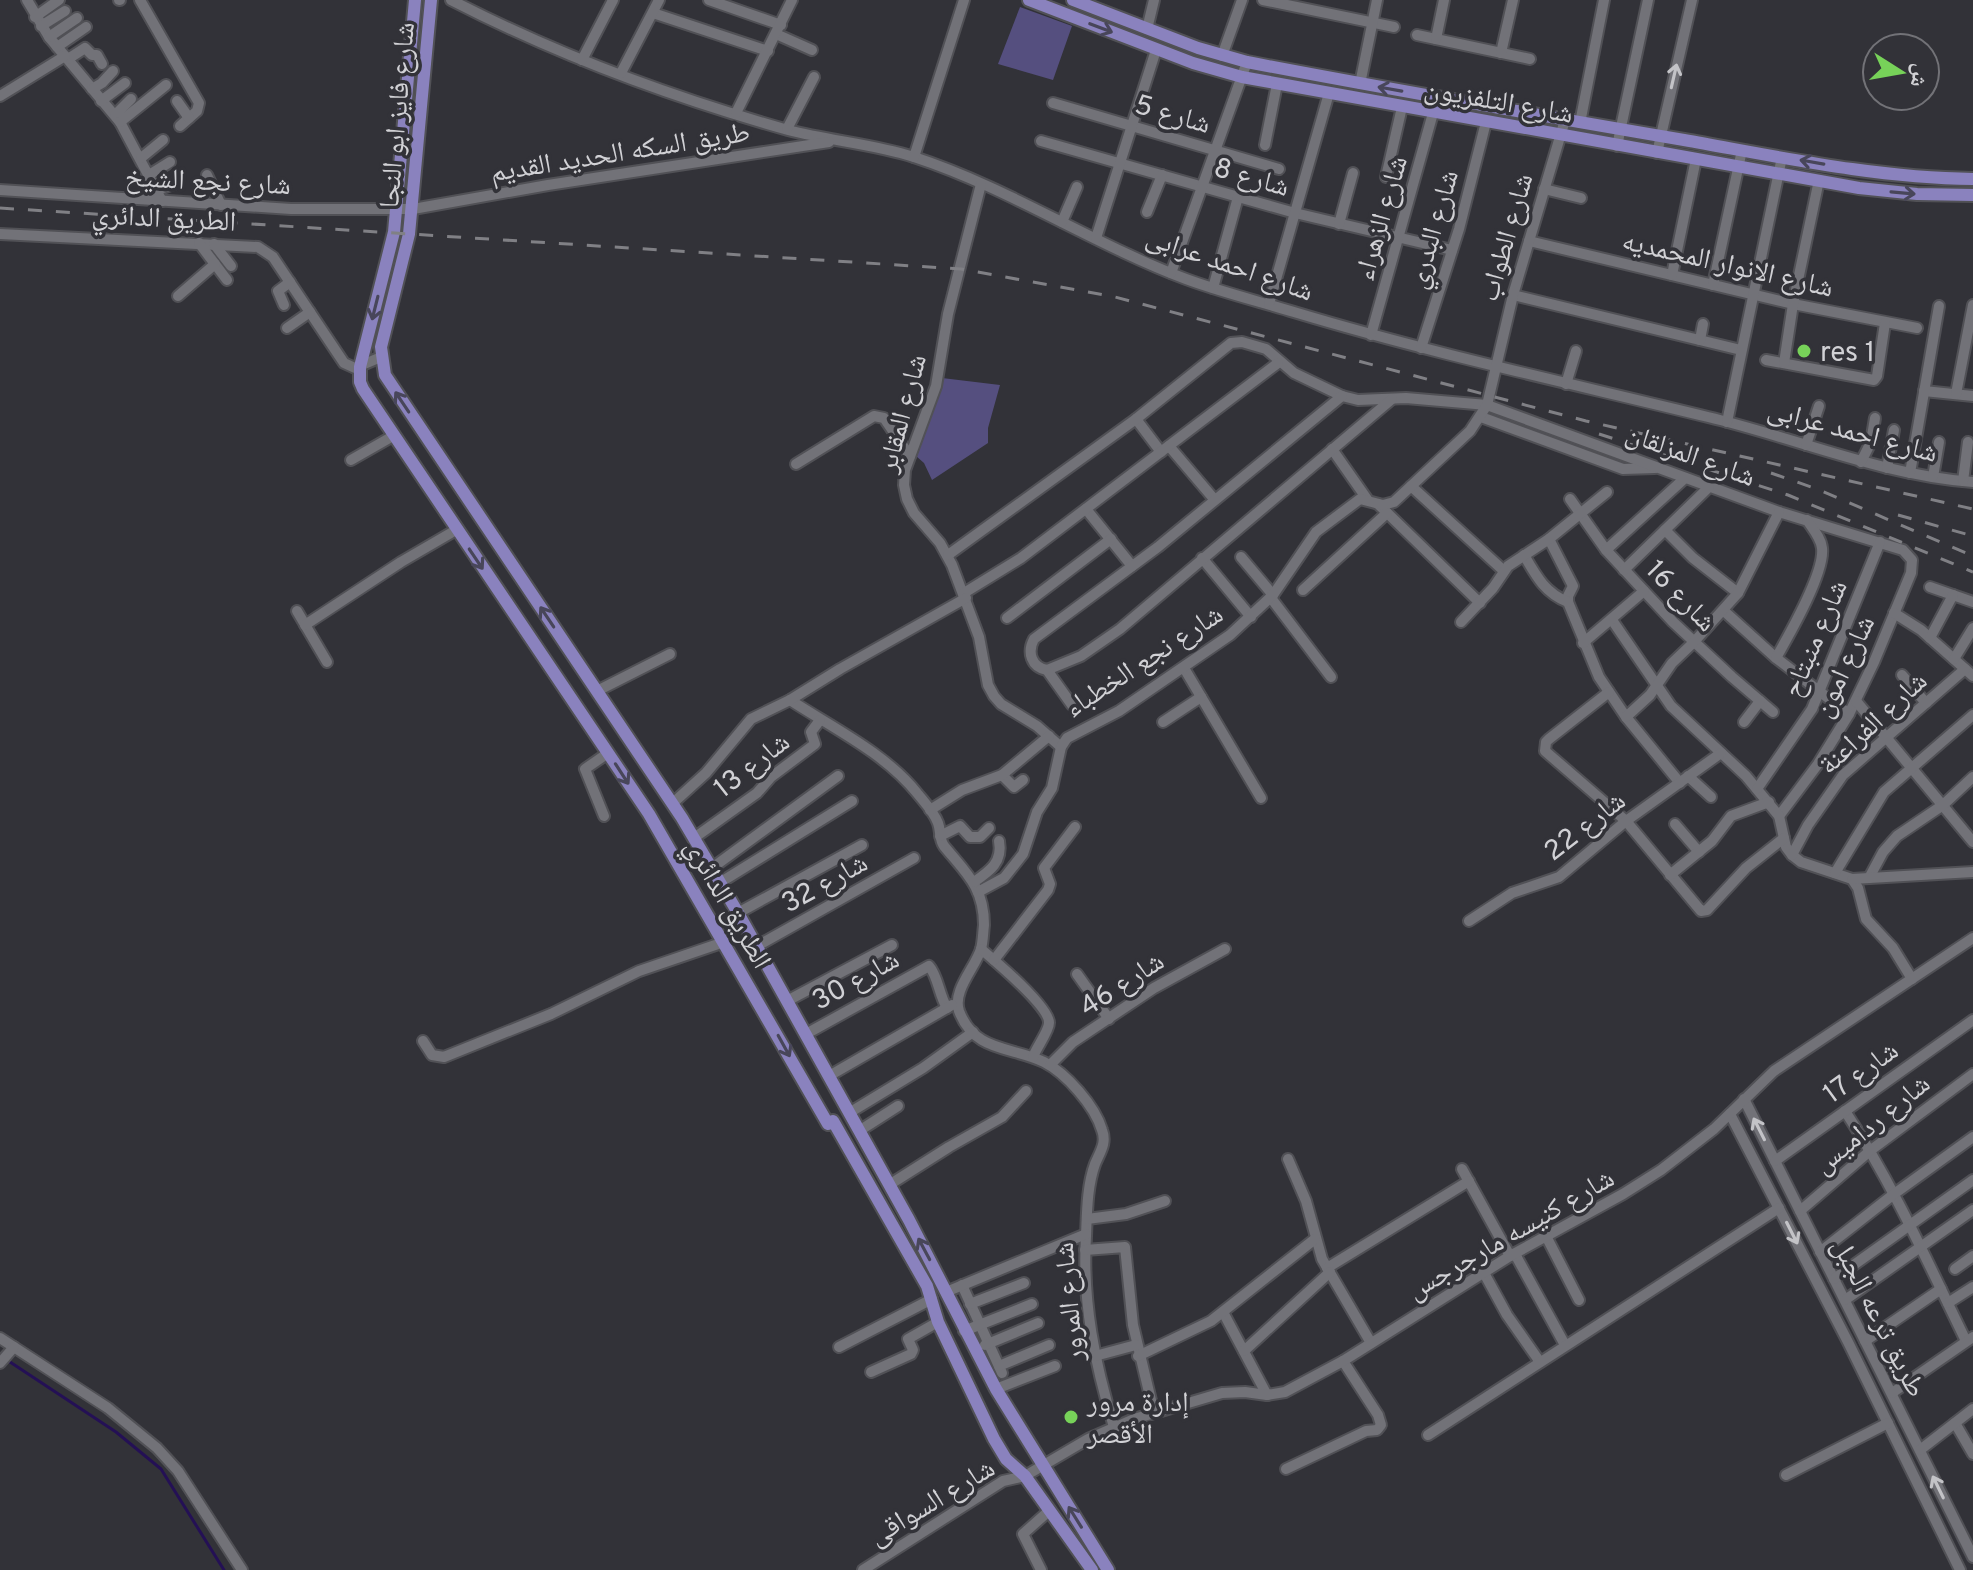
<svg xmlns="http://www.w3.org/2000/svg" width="1973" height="1570" font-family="Overpass,'Noto Naskh Arabic',sans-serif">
<rect width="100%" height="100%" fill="#323238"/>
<g fill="#554f7f">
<polygon points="1020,7 1072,26 1053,80 998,64"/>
<polygon points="942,378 1000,385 988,428 988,443 932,480 924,463 916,456"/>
</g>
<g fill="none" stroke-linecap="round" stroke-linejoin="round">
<polyline stroke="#241055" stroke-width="3" points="7,1360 116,1432 161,1469 224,1570"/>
<defs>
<g id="minor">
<polyline points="27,0 49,37 120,122 162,201"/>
<polyline points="119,0 120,0"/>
<polyline points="140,0 199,103 197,111 180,126"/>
<path d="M451,0C556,54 674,98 788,130C830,141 874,144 914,157C1009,188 1093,244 1186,279C1221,292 1258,301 1294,312C1430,353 1569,383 1708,417C1796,438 1881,475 1973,482"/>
<polyline points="709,0 781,25"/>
<polyline points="1263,0 1394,27"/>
<polyline points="653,13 768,51"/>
<polyline points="35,17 59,0"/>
<polyline points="41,26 65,11"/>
<polyline points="1147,29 1154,0"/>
<polyline points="776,34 812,50"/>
<polyline points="1417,35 1530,59"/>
<polyline points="49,37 77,18"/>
<polyline points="1436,39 1444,0"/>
<polyline points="57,47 86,27"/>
<polyline points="1501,53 1513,0"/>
<polyline points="1222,56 1242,0"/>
<polyline points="68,59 85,48 92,55 97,55 102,64"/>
<polyline points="582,60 613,0"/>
<polyline points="621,73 659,0"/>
<polyline points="1360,84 1377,0"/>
<polyline points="92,89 102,83 113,71"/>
<polyline points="0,96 65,56"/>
<polyline points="101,101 125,83"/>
<polyline points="177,101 189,118"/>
<polyline points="1053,103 1279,169"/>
<polyline points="736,113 792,0"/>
<polyline points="115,115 131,99"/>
<polyline points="120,122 166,85"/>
<polyline points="1580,123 1604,0"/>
<polyline points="787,129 814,77"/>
<polyline points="1041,141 1295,213 1452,250"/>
<polyline points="1265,145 1277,84"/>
<polyline points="1617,146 1648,0"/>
<polyline points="1657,153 1692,0"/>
<polyline points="914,157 964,0"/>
<polyline points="141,158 163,140"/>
<polyline points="149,175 170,162"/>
<polyline points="207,175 221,205"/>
<polyline points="1386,177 1402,107"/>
<polyline points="981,184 948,314 936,386 905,470 904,485 907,499 914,513 940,543 952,565 979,637 988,685 994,696 1001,704 1037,726 1061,747"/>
<polyline points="1544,189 1581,198"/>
<polyline points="0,190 291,209 413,209 548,185 829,142"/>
<polyline points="157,190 174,184"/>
<polyline points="1147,212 1162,175"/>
<polyline points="1062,222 1077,187"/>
<polyline points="1339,224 1353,173"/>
<polyline points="0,234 258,247 273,257 344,363 355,368 381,357"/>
<polyline points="1096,238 1156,50"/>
<polyline points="1529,241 1793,304 1917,328"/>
<polyline points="199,243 227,280"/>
<polyline points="214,244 231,266"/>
<polyline points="1171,273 1247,62"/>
<polyline points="1672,275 1696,159"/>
<polyline points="1713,285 1742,150"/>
<polyline points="1213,288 1238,197"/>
<polyline points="1513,295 1741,350"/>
<polyline points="178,296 215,264"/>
<polyline points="1269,304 1329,93"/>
<polyline points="284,305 278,291 290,282"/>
<polyline points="287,328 310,312"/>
<polyline points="1371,335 1433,113"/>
<polyline points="1700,340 1703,324"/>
<polyline points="1421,348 1459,229 1486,122"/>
<polyline points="1766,360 1874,380 1877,376 1885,323"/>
<polyline points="1784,363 1793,304 1819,180"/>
<polyline points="1566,384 1576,351"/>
<polyline points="1924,391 1973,396"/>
<polyline points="1956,394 1973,305"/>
<polyline points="1481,417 1623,469 1655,468"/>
<polyline points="1136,419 1161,452"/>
<polyline points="1727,422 1782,157"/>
<polyline points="1806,445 1819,406"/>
<polyline points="1169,446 1214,499"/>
<polyline points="1332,449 1367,499"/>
<polyline points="351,460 393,436"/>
<polyline points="1861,462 1871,442 1875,418"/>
<polyline points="796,464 874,416 884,418 910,456"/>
<polyline points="1887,468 1894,430"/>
<polyline points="1910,473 1939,306"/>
<polyline points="1933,477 1939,442"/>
<polyline points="1963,481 1968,442"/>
<polyline points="1411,486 1504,571"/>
<polyline points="1570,499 1606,550 1673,622 1732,677 1773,712"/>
<polyline points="1378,504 1480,603"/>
<polyline points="1086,509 1132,566"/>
<polyline points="1665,530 1693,558 1738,593"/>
<polyline points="1549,539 1573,586 1568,596 1568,602 1599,677 1626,717 1680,783"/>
<polyline points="1606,550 1685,478"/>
<polyline points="948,555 1136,419 1231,343 1242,342 1266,349 1294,373 1342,396 1358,400 1406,398 1487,405 1779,512 1903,550 1912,560 1911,573 1874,662 1849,714 1818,764 1779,816"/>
<path d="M1524,555C1536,576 1545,593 1568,602"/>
<polyline points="1241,557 1273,595"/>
<polyline points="1202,558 1251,617"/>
<polyline points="1624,570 1709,487"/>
<polyline points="1930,587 1973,602"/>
<polyline points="1303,590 1387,513"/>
<polyline points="964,593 1021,558 1278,363"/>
<polyline points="1271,598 1331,677"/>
<polyline points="297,611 327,662"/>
<polyline points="1724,611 1776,658 1849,714"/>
<polyline points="1894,613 1921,630 1973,676"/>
<polyline points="1007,618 1111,539"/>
<polyline points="1612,620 1671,706 1746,776 1779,816 1786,847 1792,855 1801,862 1852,879 1858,888 1866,919 1893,948 1912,979"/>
<polyline points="1461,622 1493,588 1508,566 1549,539 1607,492"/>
<polyline points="305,625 401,562 456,530"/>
<polyline points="1930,638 1953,595"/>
<polyline points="1583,643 1644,591"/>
<path d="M1776,658C1789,635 1825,573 1822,548C1821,538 1813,529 1807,520"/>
<polyline points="1954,659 1973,628"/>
<polyline points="1184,668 1261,798"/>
<polyline points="1047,670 1081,656 1120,629 1392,399"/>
<polyline points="1902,675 1926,703"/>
<polyline points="597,691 670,654"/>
<polyline points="1609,692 1549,739 1546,742 1545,751 1626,821 1701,911 1707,910 1746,868 1784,838"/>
<path d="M790,700C833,728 885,753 917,793C925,803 934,812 938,823C941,831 939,839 944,846C966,873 984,887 984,925C983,933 983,942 981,949C975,968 952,991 959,1011C975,1053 1011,1046 1044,1062C1066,1073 1095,1106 1102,1130C1107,1143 1100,1152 1095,1164C1087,1186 1087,1212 1086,1236C1082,1302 1095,1364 1114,1427"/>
<polyline points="1856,701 1973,842"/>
<path d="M1072,705L1047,670C1031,667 1027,652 1034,639L1158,547L1342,396"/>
<polyline points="1626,717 1650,695 1672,663 1693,643 1738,593 1779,512"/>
<polyline points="1163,722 1201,697"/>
<polyline points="1744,722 1760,701"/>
<polyline points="1002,775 1014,787 1023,780"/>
<polyline points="1688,776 1711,797"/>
<polyline points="1757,789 1812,709 1880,542"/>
<polyline points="673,803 706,773 751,719 790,700 840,669 966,598"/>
<polyline points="930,810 962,790 1002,775 1049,736"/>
<polyline points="604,816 585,769 608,753"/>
<polyline points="1675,824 1699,852"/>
<polyline points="940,836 960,826 970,837 980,837 989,828"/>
<polyline points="694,838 757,793 771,777 815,744 811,732 820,720"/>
<polyline points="1792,855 1808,825 1843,775 1965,669"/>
<polyline points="712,868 838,776"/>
<polyline points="1835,873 1884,792 1973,715"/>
<polyline points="1670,875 1712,841 1731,816 1769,802"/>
<polyline points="1869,878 1883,852 1897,836 1943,805 1973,777"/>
<polyline points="1852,879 1973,872"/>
<polyline points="721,882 852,801"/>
<path d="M974,882C990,871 1003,862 999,841"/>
<polyline points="978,892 1004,878 1023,854 1037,812 1052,788 1061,747 1067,738 1119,711 1230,635 1273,595 1316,532 1360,499 1383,505 1394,502 1470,431 1487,405 1513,295 1565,120"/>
<polyline points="738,913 862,845"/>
<polyline points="1469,921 1512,893 1559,877 1626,821 1721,753"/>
<polyline points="757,946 914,858"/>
<path d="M981,949C994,960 1050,1007 1049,1023C1049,1031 1036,1048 1033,1057"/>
<polyline points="994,960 1048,890 1050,884 1044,868 1075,827"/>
<polyline points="1077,974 1109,1019"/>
<polyline points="787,1001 892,945"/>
<path d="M806,1034L929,966C938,976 939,995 947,1008"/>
<polyline points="423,1041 432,1055 444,1057 551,1014 639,971 724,942"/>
<polyline points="1050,1065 1073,1042 1154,988 1225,949"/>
<polyline points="829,1076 952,1005"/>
<polyline points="1744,1099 1973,1557"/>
<path d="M1845,1111C1893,1184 1928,1263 1966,1341"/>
<polyline points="849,1113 923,1068 973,1032"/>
<polyline points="1730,1114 1848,1342 1960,1570"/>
<polyline points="859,1131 898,1106"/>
<polyline points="1288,1159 1306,1201 1322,1259 1371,1343"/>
<polyline points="1775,1161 1973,1020"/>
<polyline points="1462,1169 1510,1256"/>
<polyline points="889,1185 949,1147 1002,1117 1026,1091"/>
<polyline points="1800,1211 1871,1150 1973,1074"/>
<polyline points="1087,1219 1126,1214 1165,1201"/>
<polyline points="1546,1236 1579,1300"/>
<polyline points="1085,1250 1125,1247 1133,1325 1154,1413"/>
<polyline points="1820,1252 1894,1194 1973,1137"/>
<polyline points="1515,1254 1565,1345"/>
<polyline points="1327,1268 1469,1181"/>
<polyline points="1955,1269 1973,1256"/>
<polyline points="1484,1273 1507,1315 1540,1362"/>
<polyline points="1834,1279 1973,1180"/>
<polyline points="962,1285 1002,1373"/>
<polyline points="946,1292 1086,1234"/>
<polyline points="1845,1300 1973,1210"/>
<polyline points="1948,1303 1973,1287"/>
<polyline points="970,1304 1024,1283"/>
<polyline points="1223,1312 1267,1395"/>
<polyline points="964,1331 1032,1304"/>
<polyline points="0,1338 108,1408 157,1448 178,1471 242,1570"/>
<polyline points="1865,1341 1941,1289"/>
<polyline points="985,1345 1038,1323"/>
<polyline points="839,1347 932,1299"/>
<polyline points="1244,1351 1330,1272"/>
<polyline points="1095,1356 1136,1345"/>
<polyline points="1138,1356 1211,1321 1315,1239"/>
<polyline points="0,1363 14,1347"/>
<polyline points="999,1366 1049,1345"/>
<polyline points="871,1372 911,1354 913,1350 908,1339 938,1322"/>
<polyline points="996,1389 1055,1366"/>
<polyline points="1892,1393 1973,1337"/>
<polyline points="1955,1423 1973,1454"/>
<polyline points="1428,1435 1779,1208"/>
<polyline points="1920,1450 1973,1409"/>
<polyline points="1286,1469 1366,1431 1377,1430 1381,1425 1378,1415 1343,1361"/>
<polyline points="1786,1475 1888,1423"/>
<polyline points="863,1570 1003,1481 1025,1476 1088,1439 1134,1419 1222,1393 1245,1392 1267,1395 1285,1392 1343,1361 1510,1256 1623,1194 1661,1170 1714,1129 1774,1071 1973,938"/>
<polyline points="1041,1570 1023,1534 1050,1510"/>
</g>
<g id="major">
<polyline points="415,0 394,232 360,367 360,382 363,389 649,814 828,1124 833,1121 927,1286 938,1322 994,1439 1006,1459 1025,1476 1092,1570"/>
<polyline points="431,0 409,234 381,347 385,375 682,818 738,913 909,1220 996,1389 1108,1570"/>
<polyline points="1029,0 1193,63 1242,77 1859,188 1917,194 1973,195"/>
<path d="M1073,0L1198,48L1247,62C1392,90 1538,115 1684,140C1780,157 1876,178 1973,179"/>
</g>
</defs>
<use href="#minor" stroke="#515156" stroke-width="14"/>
<use href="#major" stroke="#515156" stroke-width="16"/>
<use href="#minor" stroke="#727278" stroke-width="10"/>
<use href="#major" stroke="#8a82be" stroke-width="12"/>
<g stroke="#808085" stroke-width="3" stroke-dasharray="14 14" stroke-linecap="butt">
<polyline points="0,208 961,269 1115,297 1586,421 1973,509"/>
<polyline points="1599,434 1788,495 1973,572"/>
<polyline points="1771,473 1817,489 1973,556"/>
<polyline points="1898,515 1973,536"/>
</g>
</g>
<defs><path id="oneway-shaft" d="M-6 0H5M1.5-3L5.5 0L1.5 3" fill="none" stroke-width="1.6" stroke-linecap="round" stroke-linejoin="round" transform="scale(2)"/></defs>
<g stroke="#48465a">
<use href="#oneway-shaft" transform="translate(1101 28) rotate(21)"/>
<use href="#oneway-shaft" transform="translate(1390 89) rotate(-170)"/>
<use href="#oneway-shaft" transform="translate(1812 162) rotate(-170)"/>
<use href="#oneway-shaft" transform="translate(1903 193) rotate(5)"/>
<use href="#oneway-shaft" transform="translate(375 308) rotate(104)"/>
<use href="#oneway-shaft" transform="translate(402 402) rotate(-124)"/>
<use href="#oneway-shaft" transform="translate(476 559) rotate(56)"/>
<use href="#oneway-shaft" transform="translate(547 617) rotate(-124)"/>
<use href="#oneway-shaft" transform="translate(622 774) rotate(57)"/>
<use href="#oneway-shaft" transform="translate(784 1046) rotate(61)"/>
<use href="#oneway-shaft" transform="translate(924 1249) rotate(-118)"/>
<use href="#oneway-shaft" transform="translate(1075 1517) rotate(-122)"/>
</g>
<g stroke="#c3c3c7">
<use href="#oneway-shaft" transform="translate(1674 76) rotate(-77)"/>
<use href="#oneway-shaft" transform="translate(1759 1129) rotate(-117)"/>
<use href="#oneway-shaft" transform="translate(1792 1233) rotate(63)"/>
<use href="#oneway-shaft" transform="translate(1938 1487) rotate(-116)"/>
</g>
<g fill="#77d259" stroke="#323238" stroke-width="3">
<circle cx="1804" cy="351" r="8"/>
<circle cx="1071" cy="1417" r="8"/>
</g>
<g text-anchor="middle" stroke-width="7" stroke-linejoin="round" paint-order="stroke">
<g font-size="28" fill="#d1d1d5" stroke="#323238">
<text transform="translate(1499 100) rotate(10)" y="10">شارع التلفزيون</text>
<text transform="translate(1173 113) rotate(16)" y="10">شارع 5</text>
<text transform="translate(396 115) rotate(-85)" y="10">شارع فايز ابو النجا</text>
<text transform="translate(620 151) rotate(-9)" y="10">طريق السكه الحديد القديم</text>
<text transform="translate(1252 176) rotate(16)" y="10">شارع 8</text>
<text transform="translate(208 180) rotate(3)" y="10">شارع نجع الشيخ</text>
<text transform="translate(164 217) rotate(3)" y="10">الطريق الدائري</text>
<text transform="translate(1380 218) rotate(-74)" y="10">شارع الزهراء</text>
<text transform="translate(1432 229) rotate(-74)" y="10">شارع البدري</text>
<text transform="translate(1505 237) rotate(-74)" y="10">شارع الطواب</text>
<text transform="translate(1230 263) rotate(19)" y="10">شارع احمد عرابى</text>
<text transform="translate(1728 263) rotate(13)" y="10">شارع الانوار المحمديه</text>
<text transform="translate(901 413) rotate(-75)" y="10">شارع المقابر</text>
<text transform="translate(1853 430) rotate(15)" y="10">شارع احمد عرابى</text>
<text transform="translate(1691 454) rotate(20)" y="10">شارع المزلقان</text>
<text transform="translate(1682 595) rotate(46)" y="10">شارع 16</text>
<text transform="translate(1814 638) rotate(-67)" y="10">شارع منبتاح</text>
<text transform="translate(1143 660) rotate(-33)" y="10">شارع نجع الخطباء</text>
<text transform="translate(1843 666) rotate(-65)" y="10">شارع امون</text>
<text transform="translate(1872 722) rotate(-43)" y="10">شارع الفراعنة</text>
<text transform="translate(751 764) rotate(-38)" y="10">شارع 13</text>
<text transform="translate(1584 825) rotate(-38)" y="10">شارع 22</text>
<text transform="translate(824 882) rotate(-29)" y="10">شارع 32</text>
<text transform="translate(729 903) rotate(60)" y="10">الطريق الدائري</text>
<text transform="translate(855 979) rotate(-29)" y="10">شارع 30</text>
<text transform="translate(1121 983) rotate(-33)" y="10">شارع 46</text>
<text transform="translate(1860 1071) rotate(-36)" y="10">شارع 17</text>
<text transform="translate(1871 1123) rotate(-39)" y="10">شارع رداميس</text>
<text transform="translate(1510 1233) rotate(-30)" y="10">شارع كنيسه مارجرجس</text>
<text transform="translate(1068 1302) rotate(-95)" y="10">شارع المرور</text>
<text transform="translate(1880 1317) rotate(63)" y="10">طريق ترعه الجبل</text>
<text transform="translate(931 1501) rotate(-31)" y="10">شارع السواقى</text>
</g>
<g font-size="28" fill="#d1d1d5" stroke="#323238" text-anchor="start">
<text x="1820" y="361">res 1</text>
<text x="1087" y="1411">إدارة مرور<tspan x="1087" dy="32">الأقصر</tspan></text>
</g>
</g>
<g transform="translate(1901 72) rotate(101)"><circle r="38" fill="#323238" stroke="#727277" stroke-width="2"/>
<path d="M0-6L14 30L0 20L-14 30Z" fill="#77d259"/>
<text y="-12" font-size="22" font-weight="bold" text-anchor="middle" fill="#d1d1d5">ش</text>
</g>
</svg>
